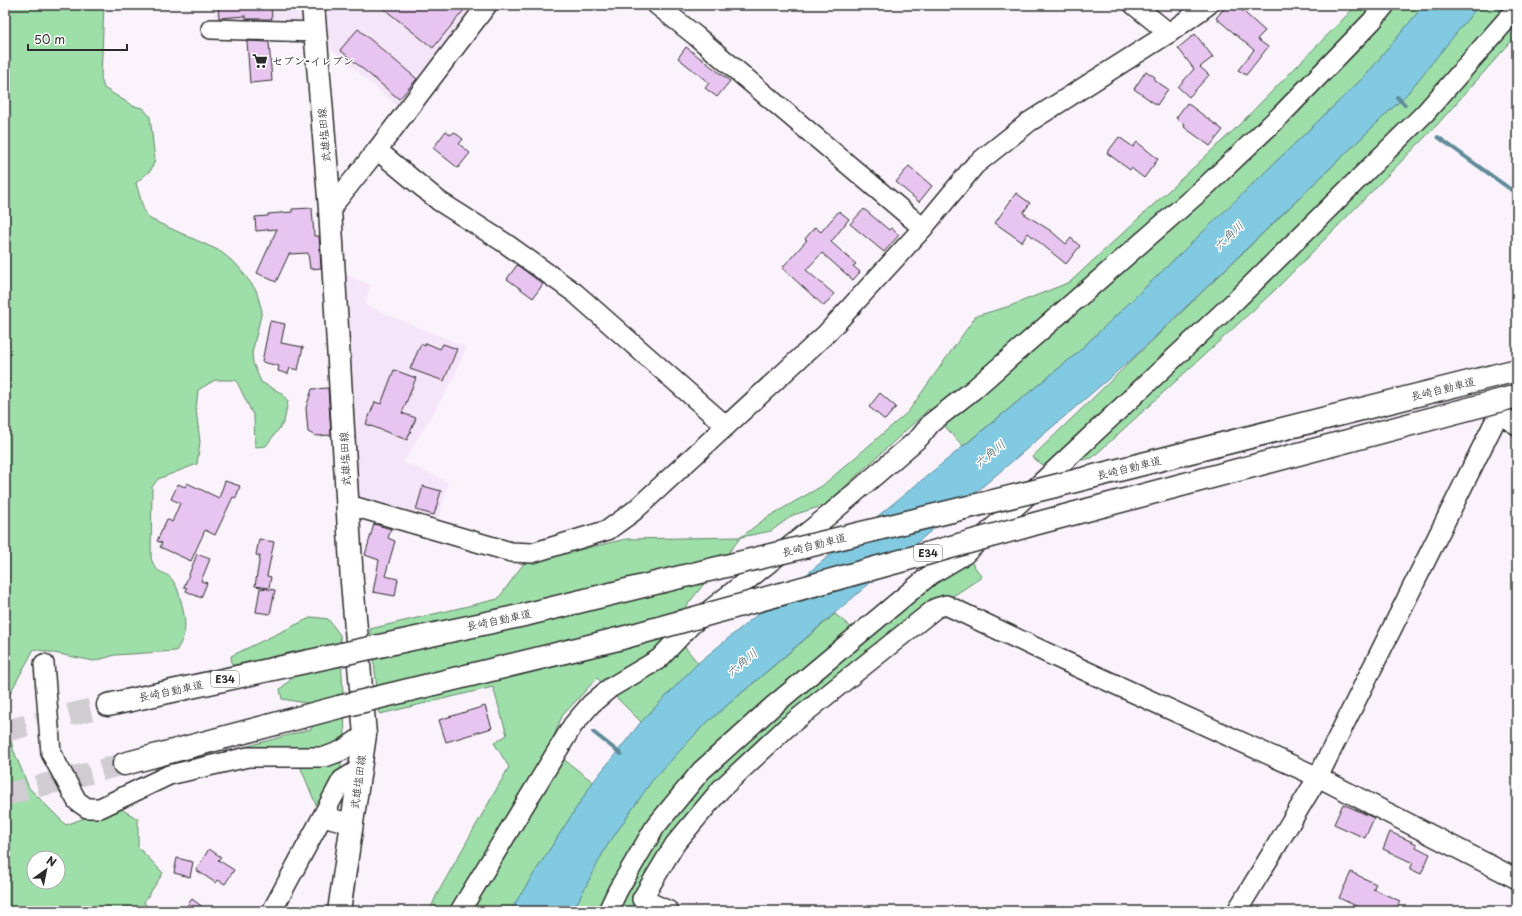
<svg xmlns="http://www.w3.org/2000/svg" width="1522" height="916" font-family="'Playpen Sans','Klee One',sans-serif">
<rect width="100%" height="100%" fill="#faf3fc"/>
<filter id="ink" filterUnits="userSpaceOnUse"><feTurbulence type="fractalNoise" baseFrequency=".025" numOctaves="2"/><feDisplacementMap in="SourceGraphic" scale="8" xChannelSelector="R" yChannelSelector="G"/><feConvolveMatrix kernelMatrix="1 2 1 2 8 2 1 2 1" color-interpolation-filters="sRGB"/></filter>
<g filter="url(#ink)">
<g fill="#f5e5f8">
<polygon points="214,5 306,5 308,29 215,25"/>
<polygon points="326,5 477,5 400,109 329,47"/>
<polygon points="343,274 371,285 365,305 466,347 453,380 404,462 448,482 437,525 374,505 356,493"/>
</g>
<g fill="#9edfa9" stroke="#64856a" fill-rule="evenodd">
<path d="M5,5H104L101,78L104,88L133,106L143,108L150,117L155,160L151,170L136,183L144,211L150,219L220,251L237,265L256,290L262,311L252,353L253,363L261,382L281,393L288,401L284,422L266,446L255,447L254,417L236,380H215L198,390L196,410L200,442L197,464L158,479L152,487L151,558C157,577 165,569 173,581C178,587 179,595 181,601C186,621 188,633 176,651L115,655L94,661L34,649L9,695L6,716L13,749L29,788L66,825L116,806L138,819V847L163,873L144,902L150,911H5ZM34,858H58V882H34Z"/>
<polygon points="1357,5 1424,5 1366,75 1075,355 963,446 929,409 825,505 793,515 771,531 741,537 669,628 698,663 641,722 597,678 562,716 549,748 593,782 510,911 430,911 436,896 509,767 494,743 507,735 493,687 380,714 370,629 498,599 524,563 626,539 741,537 766,518 822,486 908,412 976,316 1010,306 1070,282 1235,129"/>
<polygon points="1479,5 1517,5 1517,35 1436,126 1275,290 1092,458 1046,467 1032,457 1406,95"/>
<polygon points="969,559 982,577 953,596 942,595 782,724 650,868 629,911 573,911 605,849 651,782 703,726 835,614 864,638 933,578"/>
<polygon points="312,617 328,619 340,635 345,734 340,772 319,812 300,766 185,763 311,729 318,717 312,704 282,699 280,689 311,662 306,649 232,666 231,656"/>
</g>
<polygon fill="#81cae1" stroke="#5f8a98" points="1424,5 1479,5 1406,95 1134,357 703,726 651,782 605,849 573,911 510,911 593,782 641,722 698,663 1075,355 1366,75"/>
<g fill="none" stroke-linecap="round" stroke-linejoin="round">
<g stroke="#5f8a98" stroke-width="4">
<polyline points="1397,97 1405,105"/>
<polyline points="1438,137 1517,194"/>
<polyline points="593,732 621,754"/>
</g>
</g>
<g fill="#e8c5f0" stroke="#2b2b2b">
<polygon points="218,5 271,5 272,19 246,19 246,16 219,18"/>
<polygon points="379,5 468,5 433,48"/>
<polygon points="1227,5 1236,5 1265,31 1257,39 1268,47 1246,75 1238,70 1254,50 1216,18"/>
<polygon points="358,29 417,79 399,99 340,50"/>
<polygon points="1195,34 1213,57 1200,67 1209,75 1189,97 1178,87 1194,69 1178,48"/>
<polygon points="247,41 269,42 272,81 250,83"/>
<polygon points="686,47 730,81 717,97 705,88 709,83 678,58"/>
<polygon points="1146,71 1155,77 1154,80 1168,89 1157,105 1134,89"/>
<polygon points="1187,103 1223,130 1210,146 1184,127 1185,125 1176,118"/>
<polygon points="446,131 451,135 454,132 463,139 459,144 470,153 458,168 433,148"/>
<polygon points="1119,137 1133,147 1137,142 1158,159 1144,178 1131,168 1130,170 1107,153"/>
<polygon points="909,166 932,186 919,202 896,182"/>
<polygon points="1016,193 1030,203 1023,213 1051,231 1066,244 1071,238 1080,246 1066,264 1028,233 1022,242 995,223"/>
<polygon points="312,208 314,236 319,236 321,268 310,269 308,253 289,254 276,282 257,273 277,229 256,231 255,217 268,216 268,214 292,212 292,209"/>
<polygon points="864,209 889,230 891,228 899,235 884,252 850,224"/>
<polygon points="839,211 849,219 831,242 856,264 853,266 860,272 853,280 822,253 806,270 834,294 824,306 782,268 807,240 805,239 815,227 821,232"/>
<polygon points="517,265 543,284 533,298 507,279"/>
<polygon points="270,321 285,324 281,343 303,347 298,370 290,368 288,374 278,371 279,366 262,362"/>
<polygon points="426,343 440,349 443,344 457,349 444,381 410,369 421,344 425,346"/>
<polygon points="394,370 416,378 402,413 416,418 407,440 366,424 375,402 381,404"/>
<polygon points="328,388 331,435 316,436 308,432 306,408 312,389"/>
<polygon points="880,393 896,407 885,420 869,407"/>
<polygon points="225,481 240,486 236,498 233,497 215,535 205,530 191,561 160,547 162,543 157,541 167,519 172,522 180,503 171,499 178,484 185,487 187,483 219,498"/>
<polygon points="423,486 441,491 434,515 416,510"/>
<polygon points="374,524 391,529 388,538 395,541 385,576 398,579 395,596 373,592 379,560 365,555"/>
<polygon points="259,539 274,542 267,576 271,577 269,588 255,586 260,556 256,555"/>
<polygon points="197,554 210,559 201,581 207,583 201,598 186,591 187,588 184,587"/>
<polygon points="260,588 275,590 270,614 256,612"/>
<polygon points="485,706 492,728 446,742 439,720"/>
<polygon points="1343,804 1374,818 1365,838 1334,824"/>
<polygon points="1390,832 1417,844 1416,847 1430,854 1421,874 1410,869 1413,863 1383,849"/>
<polygon points="209,849 221,857 218,860 234,870 225,884 218,880 216,883 196,870"/>
<polygon points="177,858 193,862 190,877 174,873"/>
<polygon points="1351,872 1376,884 1373,889 1400,901 1395,911 1367,911 1339,898"/>
<polygon points="192,899 208,911 183,911"/>
</g>
<g fill="none" stroke-linecap="round" stroke-linejoin="round">
<g stroke="#d1cbd2" stroke-width="22" stroke-dasharray="22 11" stroke-linecap="butt">
<polyline points="5,731 108,705"/>
<polyline points="5,795 124,764"/>
</g>
<defs>
<g id="minor">
<polyline points="657,5 696,36 923,228"/>
<polyline points="1134,5 1169,33"/>
<polyline points="211,29 315,32"/>
<polyline points="377,150 439,201 505,243 575,293 726,426"/>
<polyline points="330,209 377,150 487,5"/>
<polyline points="1499,414 1517,425"/>
<polyline points="347,507 356,507 511,552 532,553 608,530 634,511 826,334 923,228 975,165 1029,122 1169,33 1208,5"/>
<polyline points="44,664 51,753 77,801 87,808 100,808 169,775 248,757 325,757 341,751 365,735"/>
<polyline points="323,816 352,824"/>
<polyline points="272,911 342,780 360,769"/>
<polyline points="460,911 573,725 591,704 610,688 659,659 691,625 829,515 920,437 931,423 973,390 1205,187 1282,114 1372,21 1385,5"/>
<polyline points="608,911 618,890 655,827 701,771 773,706 930,575 965,554 1234,302 1425,113 1517,8"/>
<polyline points="669,911 642,899 675,844 721,789 786,728 936,608 946,605 1064,661 1318,777 1517,879"/>
<polyline points="1237,911 1318,777 1517,377"/>
</g>
<polyline id="major" points="313,5 330,209 352,582 365,735 339,911"/>
<g id="highway">
<polyline points="108,705 342,654"/>
<polyline points="124,764 339,707"/>
</g>
</defs>
<use href="#minor" stroke="#2b2b2b" stroke-width="22"/>
<use href="#major" stroke="#2b2b2b" stroke-width="25"/>
<use href="#highway" stroke="#2b2b2b" stroke-width="25"/>
<use href="#minor" stroke="#fff" stroke-width="19"/>
<use href="#major" stroke="#fff" stroke-width="22"/>
<use href="#highway" stroke="#fff" stroke-width="22"/>
<defs>
<g id="highway-bridge">
<polyline points="342,654 524,615 1051,487 1517,370"/>
<polyline points="339,707 622,638 1038,523 1517,396"/>
</g>
</defs>
<use href="#highway-bridge" stroke="#2b2b2b" stroke-width="25" stroke-linecap="butt"/>
<use href="#highway-bridge" stroke="#fff" stroke-width="22"/>
</g>
</g>
<defs>
<symbol id="supermarket-bare" viewBox="-9 -9 18 18"><path d="M-6-5.5h2.5l.6 2H6L4.5 2H-2.5L-4.4-4H-6ZM-1.5 3.2a1.3 1.3 0 1 0 .1 0ZM3 3.2a1.3 1.3 0 1 0 .1 0Z" fill="#2b2b2b" stroke="#fff" stroke-width="2.5" paint-order="stroke"/></symbol>
</defs>
<g fill-rule="evenodd">
<use href="#supermarket-bare" x="249" y="50" width="22" height="22"/>
</g>
<g text-anchor="middle" stroke-width="3" stroke-linejoin="round" paint-order="stroke">
<g fill="#fff" stroke="#6b6b6b" stroke-width="1">
<rect x="914" y="545" width="28" height="16" rx="3"/>
<rect x="211" y="671" width="28" height="16" rx="3"/>
</g>
<g font-size="10" font-weight="bold" fill="#2b2b2b">
<text x="928" y="557">E34</text>
<text x="225" y="683">E34</text>
</g>
<g font-size="11" font-weight="bold" fill="#2b2b2b" stroke="#fff" text-anchor="start">
<text x="272" y="65">セブン-イレブン</text>
</g>
<g font-size="11" fill="#2b2b2b" stroke="#fff">
<text transform="translate(324 135) rotate(-95)" y="4">武雄塩田線</text>
<text transform="translate(1443 389) rotate(-14)" y="4">長崎自動車道</text>
<text transform="translate(345 459) rotate(-93)" y="4">武雄塩田線</text>
<text transform="translate(1129 468) rotate(-14)" y="4">長崎自動車道</text>
<text transform="translate(814 545) rotate(-14)" y="4">長崎自動車道</text>
<text transform="translate(499 620) rotate(-12)" y="4">長崎自動車道</text>
<text transform="translate(171 691) rotate(-12)" y="4">長崎自動車道</text>
<text transform="translate(358 782) rotate(-82)" y="4">武雄塩田線</text>
</g>
<g font-size="12" font-style="italic" fill="#455b62" stroke="#fff">
<text transform="translate(1229 236) rotate(-44)" y="4">六角川</text>
<text transform="translate(990 454) rotate(-40)" y="4">六角川</text>
<text transform="translate(742 663) rotate(-40)" y="4">六角川</text>
</g>
</g>
<rect width="1522" height="916" fill="none" stroke="#fff" stroke-width="20"/>
<rect x="10" y="10" width="1502" height="896" fill="none" stroke="#2b2b2b" stroke-width="1.5" filter="url(#ink)"/>
<g transform="translate(46 870) rotate(33)"><circle r="19" fill="#ffffff" stroke="#aaaaaa"/>
<path d="M0-3L7 15L0 10L-7 15Z" fill="#2b2b2b"/>
<text y="-6" font-size="11" font-weight="bold" text-anchor="middle" fill="#2b2b2b">N</text>
</g>
<path d="M28 44v6h99v-6" fill="none" stroke="#2b2b2b" stroke-width="2"/>
<text x="34" y="44" font-size="12" fill="#2b2b2b" stroke="#ffffff" stroke-width="3" paint-order="stroke">50 m</text>
</svg>
